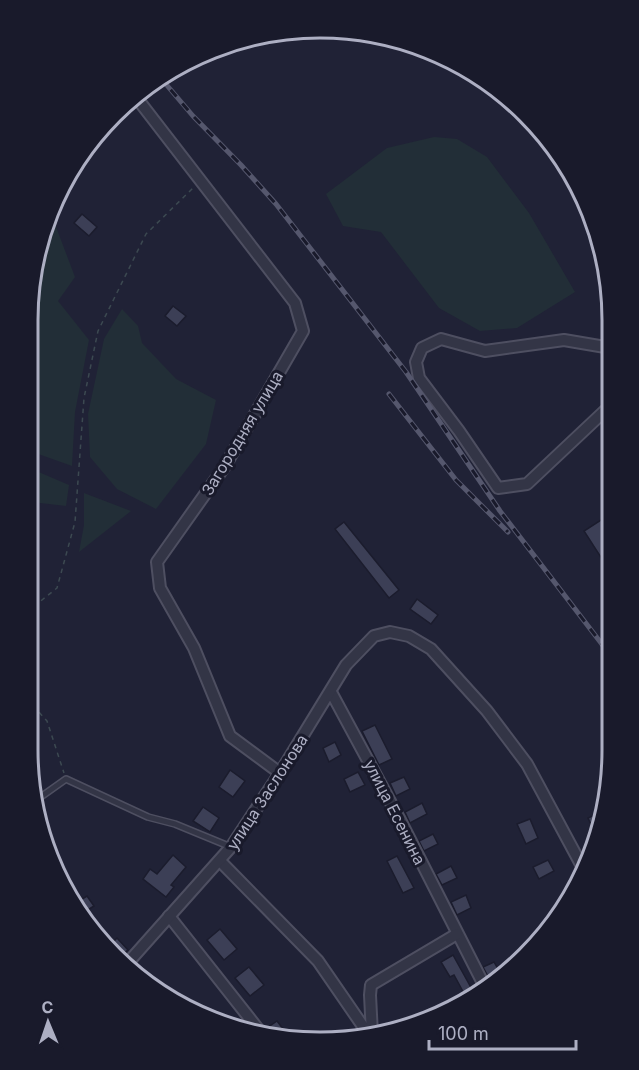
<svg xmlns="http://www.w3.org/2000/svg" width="639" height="1070" font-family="Inter,sans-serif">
<rect width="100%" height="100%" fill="#202236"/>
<g fill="#222e37">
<polygon points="434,137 457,139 487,157 529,213 575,292 517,328 480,331 439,308 381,232 343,226 326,194 387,148"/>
<polygon points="50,211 75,277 58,301 89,340 75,412 72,466 27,450 28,300 43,225"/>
<polygon points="122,309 138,326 142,343 176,379 216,400 206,444 156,509 117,489 90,457 88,414 104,339"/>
<polygon points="27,467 69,485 66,506 40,503 27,496"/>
<polygon points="84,493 131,511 79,552 84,525"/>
</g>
<g fill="#3c3f56" stroke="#1b1c2d" stroke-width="1.5">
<polygon points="82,214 97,227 89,236 74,223"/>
<polygon points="173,306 186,316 177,326 165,316"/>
<polygon points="604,518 611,529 611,573 584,531"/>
<polygon points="344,522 399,590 389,598 335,529"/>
<polygon points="417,599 438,615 431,624 410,609"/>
<polygon points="375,725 392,759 379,765 362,731"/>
<polygon points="335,742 341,755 329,762 323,748"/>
<polygon points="230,770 245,781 233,797 219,787"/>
<polygon points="358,772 365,785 350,792 344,779"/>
<polygon points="404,777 410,789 396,796 390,783"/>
<polygon points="422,803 427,814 410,823 405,812"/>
<polygon points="203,807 219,818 210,832 193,821"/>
<polygon points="603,811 598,839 588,818"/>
<polygon points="530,819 538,838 526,844 517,824"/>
<polygon points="39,825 59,855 51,860 42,844"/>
<polygon points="433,834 438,844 424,851 419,841"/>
<polygon points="173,855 186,867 171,885 174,887 166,897 143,879 150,869 157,874"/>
<polygon points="397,856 414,888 403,893 387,861"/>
<polygon points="548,860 554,871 539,879 533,867"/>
<polygon points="451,866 457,878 442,885 436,874"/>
<polygon points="466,895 471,908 457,915 451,902"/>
<polygon points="87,896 94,906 80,915 74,904"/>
<polygon points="100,928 111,944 117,938 128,950 117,958 92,933"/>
<polygon points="220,929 237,949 224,960 207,940"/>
<polygon points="453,955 474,993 466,997 454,975 450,977 441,962"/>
<polygon points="494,962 502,976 491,982 483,967"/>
<polygon points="249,967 264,985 250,996 235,978"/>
<polygon points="277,1021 290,1038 273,1035 267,1028"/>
</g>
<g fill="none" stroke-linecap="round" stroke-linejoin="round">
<defs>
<polyline id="lane" points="35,801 66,779 148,817 175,824 231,847"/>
<g id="street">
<polyline points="136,97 295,303 303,331 225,466 157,562 160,588 194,648 230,736 280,773"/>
<polyline points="611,348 564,340 485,351 441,339 422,348 416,362 419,378 459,431 498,488 527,484 611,405"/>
<polyline points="331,692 399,818 486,989"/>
<polyline points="220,861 318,961 369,1035"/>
<polyline points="169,916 262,1034"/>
<polyline points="125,966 231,847 280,773 346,665 374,636 390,632 409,636 431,649 487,711 527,764 584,870"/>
<polyline points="372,1034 370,995 371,985 457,934"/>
</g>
</defs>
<use href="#lane" stroke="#4e4f61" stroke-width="8"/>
<use href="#street" stroke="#4e4f61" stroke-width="14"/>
<g stroke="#3c4951" stroke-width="1.5" stroke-dasharray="4.5 4.5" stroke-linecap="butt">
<polyline points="27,612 57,588 75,522 84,398 98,331 146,234 193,188"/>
<polyline points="27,699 47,721 64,773"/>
</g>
<use href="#lane" stroke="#333546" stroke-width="5"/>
<use href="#street" stroke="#333546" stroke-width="10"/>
<defs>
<g id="rail">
<polyline points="159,76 193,116 241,165 276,204 406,372 500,511 611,656"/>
<polyline points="389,394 456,480 508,532"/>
</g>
</defs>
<use href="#rail" stroke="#55576d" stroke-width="5"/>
<use href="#rail" stroke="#191a2b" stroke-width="3" stroke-dasharray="9" stroke-linecap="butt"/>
</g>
<g text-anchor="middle" stroke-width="6" stroke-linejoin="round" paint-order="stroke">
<g font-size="16" fill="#adafc3" stroke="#191a2b">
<text transform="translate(242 433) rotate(-59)" y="6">Загородняя улица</text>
<text transform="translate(267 792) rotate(-57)" y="6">улица Заслонова</text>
<text transform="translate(395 812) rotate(63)" y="6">улица Есенина</text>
</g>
</g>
<path d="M0 0H639V1070H0ZM320 38H320A282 282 0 0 1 602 320V750A282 282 0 0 1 320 1032H320A282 282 0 0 1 38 750V320A282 282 0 0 1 320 38Z" fill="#191a2b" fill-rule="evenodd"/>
<path fill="none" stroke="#adafc3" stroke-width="3" d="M320 38H320A282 282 0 0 1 602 320V750A282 282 0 0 1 320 1032H320A282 282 0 0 1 38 750V320A282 282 0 0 1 320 38Z"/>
<g transform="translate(48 1022) rotate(358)" stroke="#191a2b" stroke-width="4.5" paint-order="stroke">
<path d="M0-4.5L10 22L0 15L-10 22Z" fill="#adafc3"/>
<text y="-9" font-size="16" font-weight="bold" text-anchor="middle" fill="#adafc3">С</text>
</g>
<path d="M429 1040v9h147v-9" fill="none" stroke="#adafc3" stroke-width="3"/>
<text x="438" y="1040" font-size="18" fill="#adafc3" stroke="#191a2b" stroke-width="4.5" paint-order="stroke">100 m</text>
</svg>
